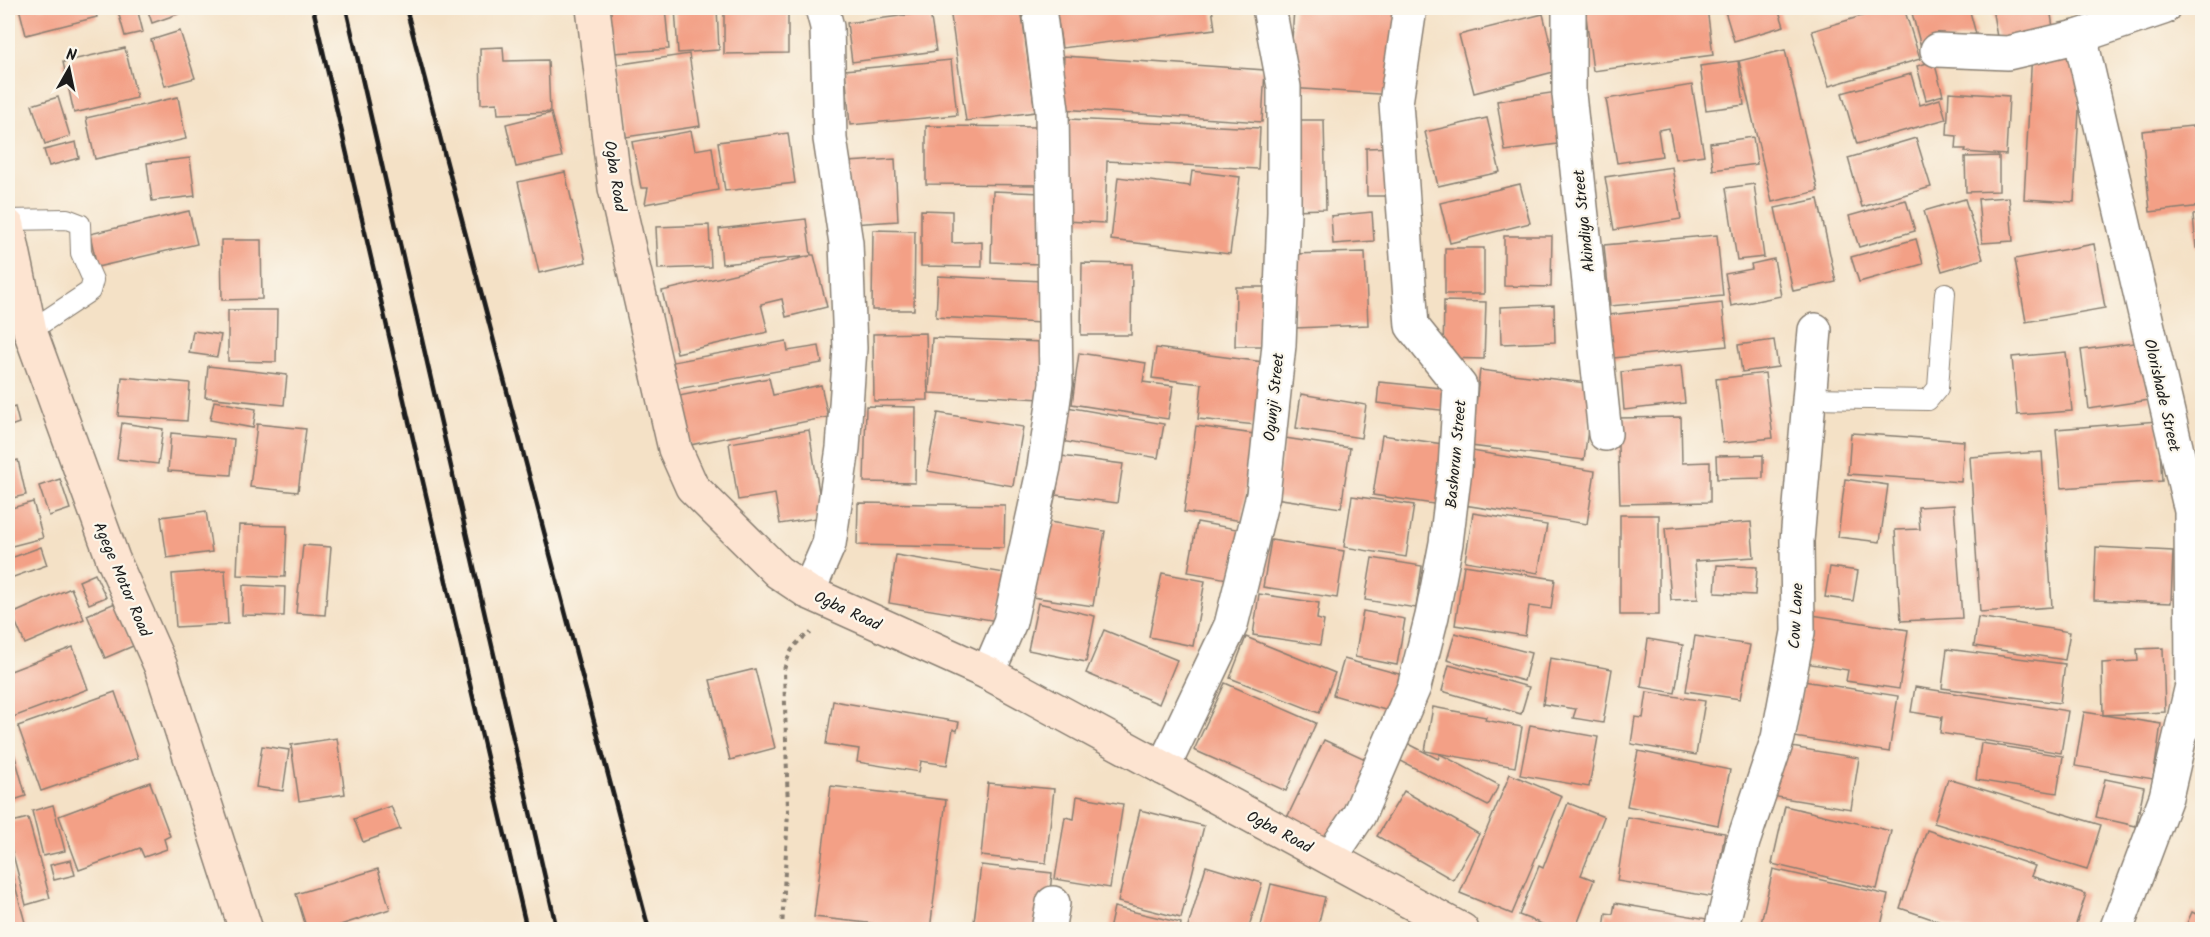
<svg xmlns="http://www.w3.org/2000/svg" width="2210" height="937" font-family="Kalam,sans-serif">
<rect width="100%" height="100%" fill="#fbf7ec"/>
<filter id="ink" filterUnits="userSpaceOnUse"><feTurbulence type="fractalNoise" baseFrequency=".0167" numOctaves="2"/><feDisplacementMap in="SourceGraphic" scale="12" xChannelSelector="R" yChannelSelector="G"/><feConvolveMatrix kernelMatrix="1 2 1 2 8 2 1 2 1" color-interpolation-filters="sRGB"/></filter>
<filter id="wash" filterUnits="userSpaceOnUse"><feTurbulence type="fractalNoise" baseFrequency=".008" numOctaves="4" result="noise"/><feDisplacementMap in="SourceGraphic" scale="24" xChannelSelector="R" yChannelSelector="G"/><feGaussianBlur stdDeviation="1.35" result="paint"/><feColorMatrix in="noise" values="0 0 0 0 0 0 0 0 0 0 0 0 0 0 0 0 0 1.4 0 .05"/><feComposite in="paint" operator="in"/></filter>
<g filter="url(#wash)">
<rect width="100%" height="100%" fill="#f4e1c6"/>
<g id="blocks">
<g fill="#f3a086">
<polygon points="19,8 95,8 97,17 26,35"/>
<polygon points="117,8 137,8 143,32 125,36"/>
<polygon points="147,8 176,8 178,14 152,23"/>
<polygon points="645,8 665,8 669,49 614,53 610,10"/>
<polygon points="675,8 717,8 719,50 678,53"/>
<polygon points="724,8 788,8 788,53 724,54"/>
<polygon points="962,8 1021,8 1035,112 966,121 950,9"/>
<polygon points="1056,8 1212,8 1215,29 1062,48"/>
<polygon points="1294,8 1399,8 1393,95 1289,88"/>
<polygon points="1585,8 1707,8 1713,55 1593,71"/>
<polygon points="1724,8 1778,8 1784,26 1734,41"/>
<polygon points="1888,8 1904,8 1920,59 1829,86 1812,31"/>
<polygon points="1932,8 1969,8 1976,34 1921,47 1912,13"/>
<polygon points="1992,8 2050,8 2054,34 1998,43"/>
<polygon points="2195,8 2202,8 2202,44 2201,44"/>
<polygon points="930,12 936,51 852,62 847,23"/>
<polygon points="1543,14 1557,71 1474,93 1459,35"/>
<polygon points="180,31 195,78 165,86 151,40"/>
<polygon points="503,47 504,61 548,60 550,112 498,114 497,103 481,104 480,48"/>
<polygon points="125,48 137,98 74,113 63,62"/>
<polygon points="1785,50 1818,191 1772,202 1739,61"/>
<polygon points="2032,51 2082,54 2074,202 2024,199"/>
<polygon points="689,54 700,126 626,137 615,65"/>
<polygon points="1064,56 1265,70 1262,122 1061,109"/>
<polygon points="951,60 957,115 850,125 845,70"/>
<polygon points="1738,61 1744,105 1706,110 1700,66"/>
<polygon points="1934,61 1943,95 1926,100 1917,66"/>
<polygon points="1911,74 1920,105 1940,99 1946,119 1857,144 1842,93"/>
<polygon points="1692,85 1704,155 1675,159 1669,128 1658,130 1662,156 1617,163 1606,99"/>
<polygon points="1564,91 1572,142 1505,151 1497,101"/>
<polygon points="1949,92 2009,96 2006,155 1965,152 1966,149 1956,149 1957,136 1947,135"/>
<polygon points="58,97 70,136 45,144 32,105"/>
<polygon points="178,97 186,139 95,159 86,118"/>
<polygon points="551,113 562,157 516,167 506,124"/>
<polygon points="1487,118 1500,172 1438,186 1425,132"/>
<polygon points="1069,119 1260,128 1258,169 1107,161 1105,223 1064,221"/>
<polygon points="1290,120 1324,120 1326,209 1291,210"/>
<polygon points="2202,125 2202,206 2150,212 2142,131"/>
<polygon points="926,126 1045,127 1044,185 926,184"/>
<polygon points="691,131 695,150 712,147 718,190 645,204 648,188 641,188 632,142"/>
<polygon points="788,133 795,183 725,191 718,142"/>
<polygon points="1753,137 1757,164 1713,170 1710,143"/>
<polygon points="1916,138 1931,187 1862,207 1848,158"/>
<polygon points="76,142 79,158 49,166 44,150"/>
<polygon points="1395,147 1396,196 1367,196 1366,148"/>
<polygon points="1999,156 1999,191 1966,192 1965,157"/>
<polygon points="190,158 195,196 152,201 147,163"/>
<polygon points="895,159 898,221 851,224 848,162"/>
<polygon points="1672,167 1681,219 1614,230 1605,177"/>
<polygon points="1192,171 1240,177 1230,254 1111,240 1118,177 1190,186"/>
<polygon points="565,172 586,262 539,273 518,182"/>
<polygon points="1520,184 1530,223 1450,243 1440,203"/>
<polygon points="1754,184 1764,257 1737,260 1726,188"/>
<polygon points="993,191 1043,193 1040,264 991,262"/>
<polygon points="2009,197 2013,241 1982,243 1978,199"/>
<polygon points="1818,199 1836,282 1793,291 1775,208"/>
<polygon points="1965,199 1983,259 1942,271 1924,211"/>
<polygon points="1906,200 1915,231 1859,247 1849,216"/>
<polygon points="921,210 952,211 952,243 982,242 982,267 921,266"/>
<polygon points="189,211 197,244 97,267 90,234"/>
<polygon points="1372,212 1374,241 1333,244 1331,216"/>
<polygon points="2202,214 2202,248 2196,248 2193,215"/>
<polygon points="806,219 811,255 814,255 827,307 786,317 782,299 761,304 768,332 677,353 662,291 810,256 722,264 719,229"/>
<polygon points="709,225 711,267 658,269 656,227"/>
<polygon points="873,230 915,231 914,310 872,310"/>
<polygon points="1717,235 1723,296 1610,306 1604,245"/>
<polygon points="1504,236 1552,236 1551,287 1504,286"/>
<polygon points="1916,239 1923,264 1859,282 1851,257"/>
<polygon points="221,240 261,240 262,299 222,300"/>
<polygon points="2094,244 2105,308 2026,322 2015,259"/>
<rect x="1445" y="248" width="39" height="46"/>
<polygon points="1365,252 1368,325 1295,328 1292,254"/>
<polygon points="1774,259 1781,296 1731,306 1725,274 1752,269 1751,264"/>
<polygon points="1082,263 1132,264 1131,335 1081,335"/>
<polygon points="938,276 1043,281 1041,323 936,317"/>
<polygon points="1236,287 1273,287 1271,346 1235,346"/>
<polygon points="1444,301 1486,302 1484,359 1443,358"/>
<polygon points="1722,303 1727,346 1604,359 1599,316"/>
<polygon points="1554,305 1555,342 1501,344 1500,307"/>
<polygon points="228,310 277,310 276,362 228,361"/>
<polygon points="193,331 221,335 217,357 189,353"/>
<polygon points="926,333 928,400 874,401 873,334"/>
<polygon points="932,338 1044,342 1042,399 929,393"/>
<polygon points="1774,340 1778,367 1742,372 1738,345"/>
<polygon points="786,341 788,351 819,346 822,363 678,389 673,362"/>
<polygon points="2141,342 2149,400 2089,409 2081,350"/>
<polygon points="1156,348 1263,362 1256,425 1198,419 1202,384 1152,378"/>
<polygon points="2066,352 2072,411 2017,415 2012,357"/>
<polygon points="1079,353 1146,363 1143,382 1173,386 1168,419 1072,404"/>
<polygon points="208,366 287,375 284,405 205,397"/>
<polygon points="1681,366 1685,403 1624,410 1621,372"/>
<polygon points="1480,370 1594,384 1584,460 1471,446"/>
<polygon points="1765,373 1773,438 1723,443 1716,379"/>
<polygon points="122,377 190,383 187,421 118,416"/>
<polygon points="769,378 773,395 821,385 828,417 690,445 679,396"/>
<polygon points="1379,382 1451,389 1449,411 1377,403"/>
<polygon points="1301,394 1366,405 1361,438 1296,428"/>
<polygon points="214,401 256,409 253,428 210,420"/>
<polygon points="866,406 916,407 915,483 864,482"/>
<polygon points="15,407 19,423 8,427 8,409"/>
<polygon points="1067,407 1164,424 1158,458 1061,441"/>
<polygon points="938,413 1023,427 1013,486 927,471"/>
<polygon points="1681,417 1682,463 1710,462 1710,502 1620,504 1617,418"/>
<polygon points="2158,421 2162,481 2061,488 2056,429"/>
<polygon points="122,423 163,429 158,464 117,459"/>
<polygon points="257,424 306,429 298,492 250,487"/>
<polygon points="1196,426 1254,434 1242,521 1184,512"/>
<polygon points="809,430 823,517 780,524 775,494 738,500 729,443"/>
<polygon points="171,433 234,439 231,475 168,471"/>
<polygon points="1851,433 1964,441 1961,482 1848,474"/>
<polygon points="1382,435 1449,445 1440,505 1373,495"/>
<polygon points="1285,438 1350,448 1341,508 1275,498"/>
<polygon points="1472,451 1595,471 1587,524 1464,505"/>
<polygon points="2042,452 2052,607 1980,612 1970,457"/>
<polygon points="1763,455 1763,478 1717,479 1716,456"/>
<polygon points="1061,456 1123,464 1117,503 1056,495"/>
<polygon points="18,460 26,495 8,499 8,463"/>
<polygon points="60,479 70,509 49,516 39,486"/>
<polygon points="1845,479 1888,485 1880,542 1838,537"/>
<polygon points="1352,496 1414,505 1406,557 1344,547"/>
<polygon points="33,502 43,538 8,547 8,509"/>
<polygon points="858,503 1005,505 1004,548 857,545"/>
<polygon points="1954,505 1962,618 1901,621 1895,530 1920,529 1918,507"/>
<polygon points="206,511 212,552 167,558 161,517"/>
<polygon points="1473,513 1547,525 1538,573 1465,561"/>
<rect x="1620" y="515" width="39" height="100"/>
<polygon points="1043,521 1105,531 1093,606 1032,597"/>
<polygon points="1197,522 1242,530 1233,580 1188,572"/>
<polygon points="1751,522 1754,557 1695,561 1698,599 1671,600 1665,528"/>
<polygon points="239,525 287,526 285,577 237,575"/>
<polygon points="1271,540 1344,551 1337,598 1263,587"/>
<polygon points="303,545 331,547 325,615 296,613"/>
<polygon points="41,547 47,565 8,579 8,559"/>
<polygon points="2096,547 2173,551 2171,603 2094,600"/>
<polygon points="896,555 1005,573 997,621 889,603"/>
<polygon points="1372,558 1422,566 1416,608 1365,600"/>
<polygon points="1464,565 1555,579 1551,609 1529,606 1525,636 1455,625"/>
<polygon points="1717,565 1757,567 1755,595 1715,593"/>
<polygon points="1830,567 1858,571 1853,601 1825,597"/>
<polygon points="225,570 228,624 176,627 172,574"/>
<polygon points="1162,573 1205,581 1193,646 1149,637"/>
<polygon points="95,574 106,597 89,604 79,581"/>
<polygon points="243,585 285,587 284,616 242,615"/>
<polygon points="71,588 84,619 25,644 12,614"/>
<polygon points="1259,594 1319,603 1317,619 1324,621 1320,645 1253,635"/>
<polygon points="115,603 133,646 105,658 87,615"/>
<polygon points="1038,603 1095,616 1086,662 1028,650"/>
<polygon points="1363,611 1405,619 1397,665 1355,657"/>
<polygon points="1812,615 1908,630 1899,689 1846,681 1848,670 1805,663"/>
<polygon points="1978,617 2070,632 2065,660 1974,646"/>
<polygon points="1104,630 1177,660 1159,704 1086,673"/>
<polygon points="1455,633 1531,653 1524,681 1447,660"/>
<polygon points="1695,636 1750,645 1740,699 1686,691"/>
<polygon points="1246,637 1335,673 1319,713 1230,678"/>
<polygon points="1648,639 1683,645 1675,693 1641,687"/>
<polygon points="73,647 88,689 8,719 8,672"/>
<polygon points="2163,648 2165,712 2103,715 2102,663 2138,661 2137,649"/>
<polygon points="1947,649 2065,664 2060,703 1942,688"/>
<polygon points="1550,658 1612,669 1603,723 1573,718 1576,709 1543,704"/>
<polygon points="1344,659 1410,677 1399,714 1333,695"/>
<polygon points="1449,665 1529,687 1521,714 1442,691"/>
<polygon points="755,669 775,748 730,760 710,680"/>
<polygon points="1803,681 1898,696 1889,752 1794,737"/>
<polygon points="1225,683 1316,723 1286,791 1194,750"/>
<polygon points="1915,687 2068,711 2061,753 1940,733 1942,717 1911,712"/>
<polygon points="115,692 138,758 41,791 18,726"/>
<polygon points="1647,692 1705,701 1696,755 1631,744 1635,717 1643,718"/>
<polygon points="833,701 959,722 957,731 953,729 947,765 921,761 919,772 857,762 859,749 826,744"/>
<polygon points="1433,707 1486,717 1485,720 1522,727 1515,767 1425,751"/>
<polygon points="2084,712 2161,724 2153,779 2075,766"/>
<polygon points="1530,725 1598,737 1589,787 1520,775"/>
<polygon points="8,732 26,796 8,802"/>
<polygon points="337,738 345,794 299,801 291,745"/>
<polygon points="1324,740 1374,763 1336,846 1285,822"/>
<polygon points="1407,743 1438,759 1440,754 1499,785 1488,806 1399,760"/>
<polygon points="1981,743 2063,756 2057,793 1976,780"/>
<polygon points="1779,745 1859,758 1851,809 1771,796"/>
<polygon points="262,746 289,750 283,791 256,787"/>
<polygon points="1638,751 1730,770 1718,825 1627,806"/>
<polygon points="1510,774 1562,796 1512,914 1460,893"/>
<polygon points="1948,779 2101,825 2087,870 1934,823"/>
<polygon points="2105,779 2144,787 2136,826 2096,817"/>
<polygon points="150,782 170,836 164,839 167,849 144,857 140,848 79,870 59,816"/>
<polygon points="988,783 1054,789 1046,863 981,856"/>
<polygon points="831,786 946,800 930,930 814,917"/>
<polygon points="1404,791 1479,834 1453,880 1377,836"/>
<polygon points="1077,796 1123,804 1110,888 1055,879 1065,817 1074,819"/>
<polygon points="1568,803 1604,817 1581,875 1594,880 1575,930 1557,930 1519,915 1539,866 1543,868"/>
<polygon points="53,805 65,851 43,856 32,811"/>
<polygon points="391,806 400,829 363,842 354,819"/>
<polygon points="1785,806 1891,831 1877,889 1772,864"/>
<polygon points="1140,810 1204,826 1181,918 1118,902"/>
<polygon points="1627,817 1725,833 1714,897 1617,881"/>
<polygon points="28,818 50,898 26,905 8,835 8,823"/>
<polygon points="1927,830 2035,866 2031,876 2086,894 2074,930 1964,930 1900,908"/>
<polygon points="8,859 27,930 8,930"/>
<polygon points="71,860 75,875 54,880 50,865"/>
<polygon points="981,865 1052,873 1046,930 973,930"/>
<polygon points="1206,866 1262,883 1248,930 1187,930"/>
<polygon points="378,869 390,909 325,930 307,930 296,894"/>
<polygon points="1773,869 1888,895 1880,930 1760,928"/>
<polygon points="1271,884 1325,897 1317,930 1260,930"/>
<polygon points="1615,903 1713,920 1711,930 1604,930 1606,913 1613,914"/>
<polygon points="1114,907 1181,923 1180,930 1109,930"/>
<polygon points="2192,912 2202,917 2202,930 2184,930"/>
<polygon points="143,921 146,930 120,930 120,929"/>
<polygon points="409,923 410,930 386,930 386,929"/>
</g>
</g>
</g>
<g filter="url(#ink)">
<use href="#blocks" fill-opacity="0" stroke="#887e71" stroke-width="1.5"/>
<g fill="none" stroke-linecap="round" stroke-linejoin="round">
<defs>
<g id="service">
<polyline points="8,220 67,219 80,224 81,253 93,280 90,291 30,331"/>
<polyline points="1810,398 1928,400 1938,388 1945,293"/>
</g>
<g id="minor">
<polyline points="1569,8 1569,94 1605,434"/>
<polyline points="2080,36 2191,511 2192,685 2166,797 2116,930"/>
<polyline points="1937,50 2008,53 2080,36 2163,8"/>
<polyline points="808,592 829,544 843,448 850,348 846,243 830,139 827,27 822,8"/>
<polyline points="988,673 1010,622 1044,467 1056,384 1052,110 1039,8"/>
<polyline points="1163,768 1231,625 1263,495 1279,345 1284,212 1284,87 1269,8"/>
<polyline points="1330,858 1359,815 1414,687 1432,616 1446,543 1455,469 1460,386 1412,326 1396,103 1410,8"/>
<polyline points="1048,930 1053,903"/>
<polyline points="1721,930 1743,842 1778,738 1798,632 1797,541 1815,330"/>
</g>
<g id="secondary">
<polyline points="593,8 615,188 675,449 692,487 778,572 808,592 988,673 1462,930"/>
<polyline points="8,226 30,331 113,559 161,667 246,930"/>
</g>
</defs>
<use href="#service" stroke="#887e71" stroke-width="22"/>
<use href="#minor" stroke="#887e71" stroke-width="36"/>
<use href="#secondary" stroke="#887e71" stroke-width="36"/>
<path stroke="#887e71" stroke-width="4" stroke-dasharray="4.5 4.5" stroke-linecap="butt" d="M782,930L788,811L784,670C789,652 794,642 811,633"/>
<use href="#service" stroke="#fff" stroke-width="20"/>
<use href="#minor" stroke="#fff" stroke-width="33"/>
<use href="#secondary" stroke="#fde4d1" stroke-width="33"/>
<g stroke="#1c1c1c" stroke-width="4.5">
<polyline points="313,8 527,930"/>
<polyline points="346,8 557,930"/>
<polyline points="406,8 649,930"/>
</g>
</g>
</g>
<g text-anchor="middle" stroke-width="4.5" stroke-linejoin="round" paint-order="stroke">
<g font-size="16" fill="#1c1c1c" stroke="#fbf7ec">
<text transform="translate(616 176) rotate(81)" y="6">Ogba Road</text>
<text transform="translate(1583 221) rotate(-96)" y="6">Akindiya Street</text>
<text transform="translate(2163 395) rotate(77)" y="6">Olorishade Street</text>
<text transform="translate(1273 397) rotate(-84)" y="6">Ogunji Street</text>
<text transform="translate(1455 454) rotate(-85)" y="6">Bashorun Street</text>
<text transform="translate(123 579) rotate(67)" y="6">Agege Motor Road</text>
<text transform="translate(848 610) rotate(25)" y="6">Ogba Road</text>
<text transform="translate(1795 616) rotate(-87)" y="6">Cow Lane</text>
<text transform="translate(1280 831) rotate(28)" y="6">Ogba Road</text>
</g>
</g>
<rect width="2210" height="937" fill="none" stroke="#fbf7ec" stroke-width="30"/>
<g transform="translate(69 69) rotate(9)" stroke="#fbf7ec" stroke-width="4.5" paint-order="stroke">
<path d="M0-4.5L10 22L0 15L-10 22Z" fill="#1c1c1c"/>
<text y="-9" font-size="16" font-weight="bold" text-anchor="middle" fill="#1c1c1c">N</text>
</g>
</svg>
